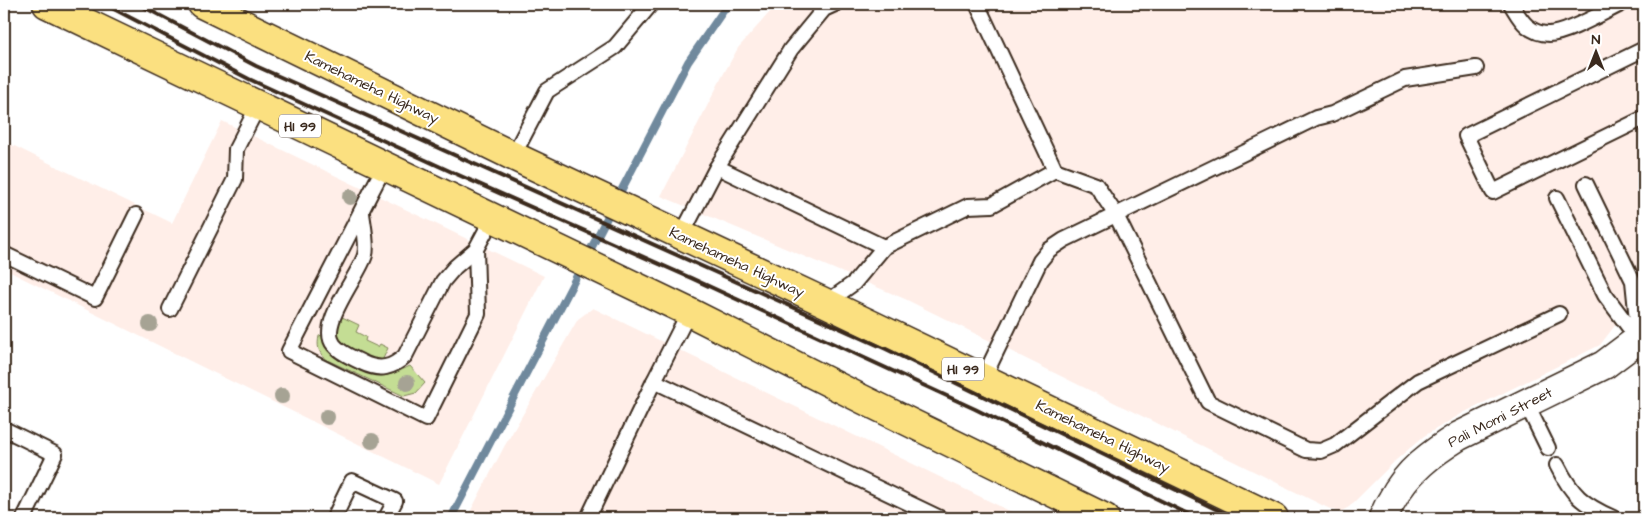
<svg xmlns="http://www.w3.org/2000/svg" width="1648" height="522" font-family="'Architects Daughter',sans-serif">
<rect width="100%" height="100%" fill="#fff"/>
<filter id="ink" filterUnits="userSpaceOnUse"><feTurbulence type="fractalNoise" baseFrequency=".02" numOctaves="2"/><feDisplacementMap in="SourceGraphic" scale="10" xChannelSelector="R" yChannelSelector="G"/><feConvolveMatrix kernelMatrix="1 2 1 2 8 2 1 2 1" color-interpolation-filters="sRGB"/></filter>
<g filter="url(#ink)">
<g fill="#ffeee8">
<polygon points="777,4 1644,4 1644,288 1600,345 1463,413 1424,436 1396,460 1349,507 1340,512 1328,508 905,299 661,196 723,75 738,48"/>
<polygon points="222,121 544,276 439,484 4,269 4,141 172,223"/>
<polygon points="593,308 1024,518 467,518 504,447 578,319"/>
</g>
<g fill="#c4dd94" stroke="#808459">
<path d="M340,316L359,325L356,332L366,337L365,341L378,347L380,344L388,348L382,361C369,361 338,347 336,332C336,327 339,321 340,316Z"/>
<path d="M322,335C324,343 327,350 333,356C342,363 369,376 381,376C391,376 401,370 410,366L425,383L416,393L404,396L325,359C318,351 317,346 319,336Z"/>
</g>
<g fill="none" stroke-linecap="round" stroke-linejoin="round">
<polyline stroke="#70899d" stroke-width="8" points="451,518 688,62 728,4"/>
<defs>
<g id="lane">
<polyline points="977,4 1055,170 1096,185 1116,215 1208,402 1306,450 1321,451 1335,445 1418,381 1559,314"/>
<path d="M1511,4C1516,12 1520,20 1527,26C1533,31 1541,34 1549,34C1566,34 1604,12 1621,4"/>
<polyline points="1644,49 1466,136 1493,192 1644,118"/>
<polyline points="513,156 547,91 615,47 651,4"/>
<polyline points="384,167 289,351 426,419 478,314 476,249 492,219"/>
<polyline points="717,167 884,247"/>
<polyline points="1586,184 1633,281 1639,340"/>
<polyline points="1557,198 1605,295 1638,339"/>
<path d="M362,213C363,223 368,245 365,255C359,276 317,325 334,345C341,354 354,358 363,363C380,371 392,368 405,356L443,281L455,267L476,249"/>
<polyline points="681,236 717,167 791,49 824,9 835,4"/>
<polyline points="4,254 95,298 136,215"/>
<polyline points="826,303 854,283 884,247 968,206 992,205 1055,170"/>
<polyline points="170,309 235,179 236,149 258,106"/>
<polyline points="689,312 654,381 940,518"/>
<polyline points="983,379 1040,261 1049,250 1064,240 1316,118 1332,114 1405,79 1476,68"/>
<polyline points="1526,403 1548,448"/>
<polyline points="4,429 55,454 24,518"/>
<path d="M1557,465C1572,495 1582,504 1613,518"/>
<polyline points="334,518 352,481 395,501 386,518"/>
<polyline points="588,518 654,381"/>
</g>
<path id="secondary" d="M1383,518C1386,512 1388,506 1392,500C1407,471 1432,453 1459,436L1604,365L1644,335"/>
<g id="primary">
<polyline points="47,4 689,312 862,399 1105,518"/>
<polyline points="202,4 513,156 826,303 1274,518"/>
</g>
</defs>
<use href="#lane" stroke="#3b2a1e" stroke-width="18"/>
<use href="#secondary" stroke="#3b2a1e" stroke-width="31"/>
<use href="#primary" stroke="#3b2a1e" stroke-width="31"/>
<use href="#lane" stroke="#fff" stroke-width="14"/>
<use href="#secondary" stroke="#fff" stroke-width="28"/>
<use href="#primary" stroke="#fbe080" stroke-width="28"/>
<g stroke="#3b2a1e" stroke-width="4">
<polyline points="104,4 249,79 454,173 691,278 975,409 1196,518"/>
<polyline points="138,4 256,66 886,349 1234,518"/>
</g>
</g>
<g fill="#a6a394">
<circle cx="350" cy="197" r="8"/>
<circle cx="150" cy="324" r="8"/>
<circle cx="407" cy="383" r="8"/>
<circle cx="282" cy="396" r="8"/>
<circle cx="327" cy="417" r="8"/>
<circle cx="372" cy="441" r="8"/>
</g>
</g>
<g text-anchor="middle" stroke-width="4" stroke-linejoin="round" paint-order="stroke">
<g fill="#fff" stroke="#766a62" stroke-width="1">
<rect x="279" y="114.5" width="42" height="23" rx="4"/>
<rect x="942" y="357.5" width="42" height="23" rx="4"/>
</g>
<g font-size="14" font-weight="bold" fill="#3b2a1e">
<text x="300" y="131">HI 99</text>
<text x="963" y="374">HI 99</text>
</g>
<g font-size="15" fill="#3b2a1e" stroke="#fff">
<text transform="translate(372 87) rotate(26)" y="5">Kamehameha Highway</text>
<text transform="translate(737 262) rotate(25)" y="5">Kamehameha Highway</text>
<text transform="translate(1500 417) rotate(-27)" y="5">Pali Momi Street</text>
<text transform="translate(1103 436) rotate(26)" y="5">Kamehameha Highway</text>
</g>
</g>
<rect width="1648" height="522" fill="none" stroke="#fff" stroke-width="20"/>
<rect x="10" y="10" width="1628" height="502" fill="none" stroke="#3b2a1e" stroke-width="2" filter="url(#ink)"/>
<g transform="translate(1596 52)" stroke="#ffffff" stroke-width="4" paint-order="stroke">
<path d="M0-4L9 19L0 12L-9 19Z" fill="#3b2a1e"/>
<text y="-8" font-size="14" font-weight="bold" text-anchor="middle" fill="#3b2a1e">N</text>
</g>
</svg>
